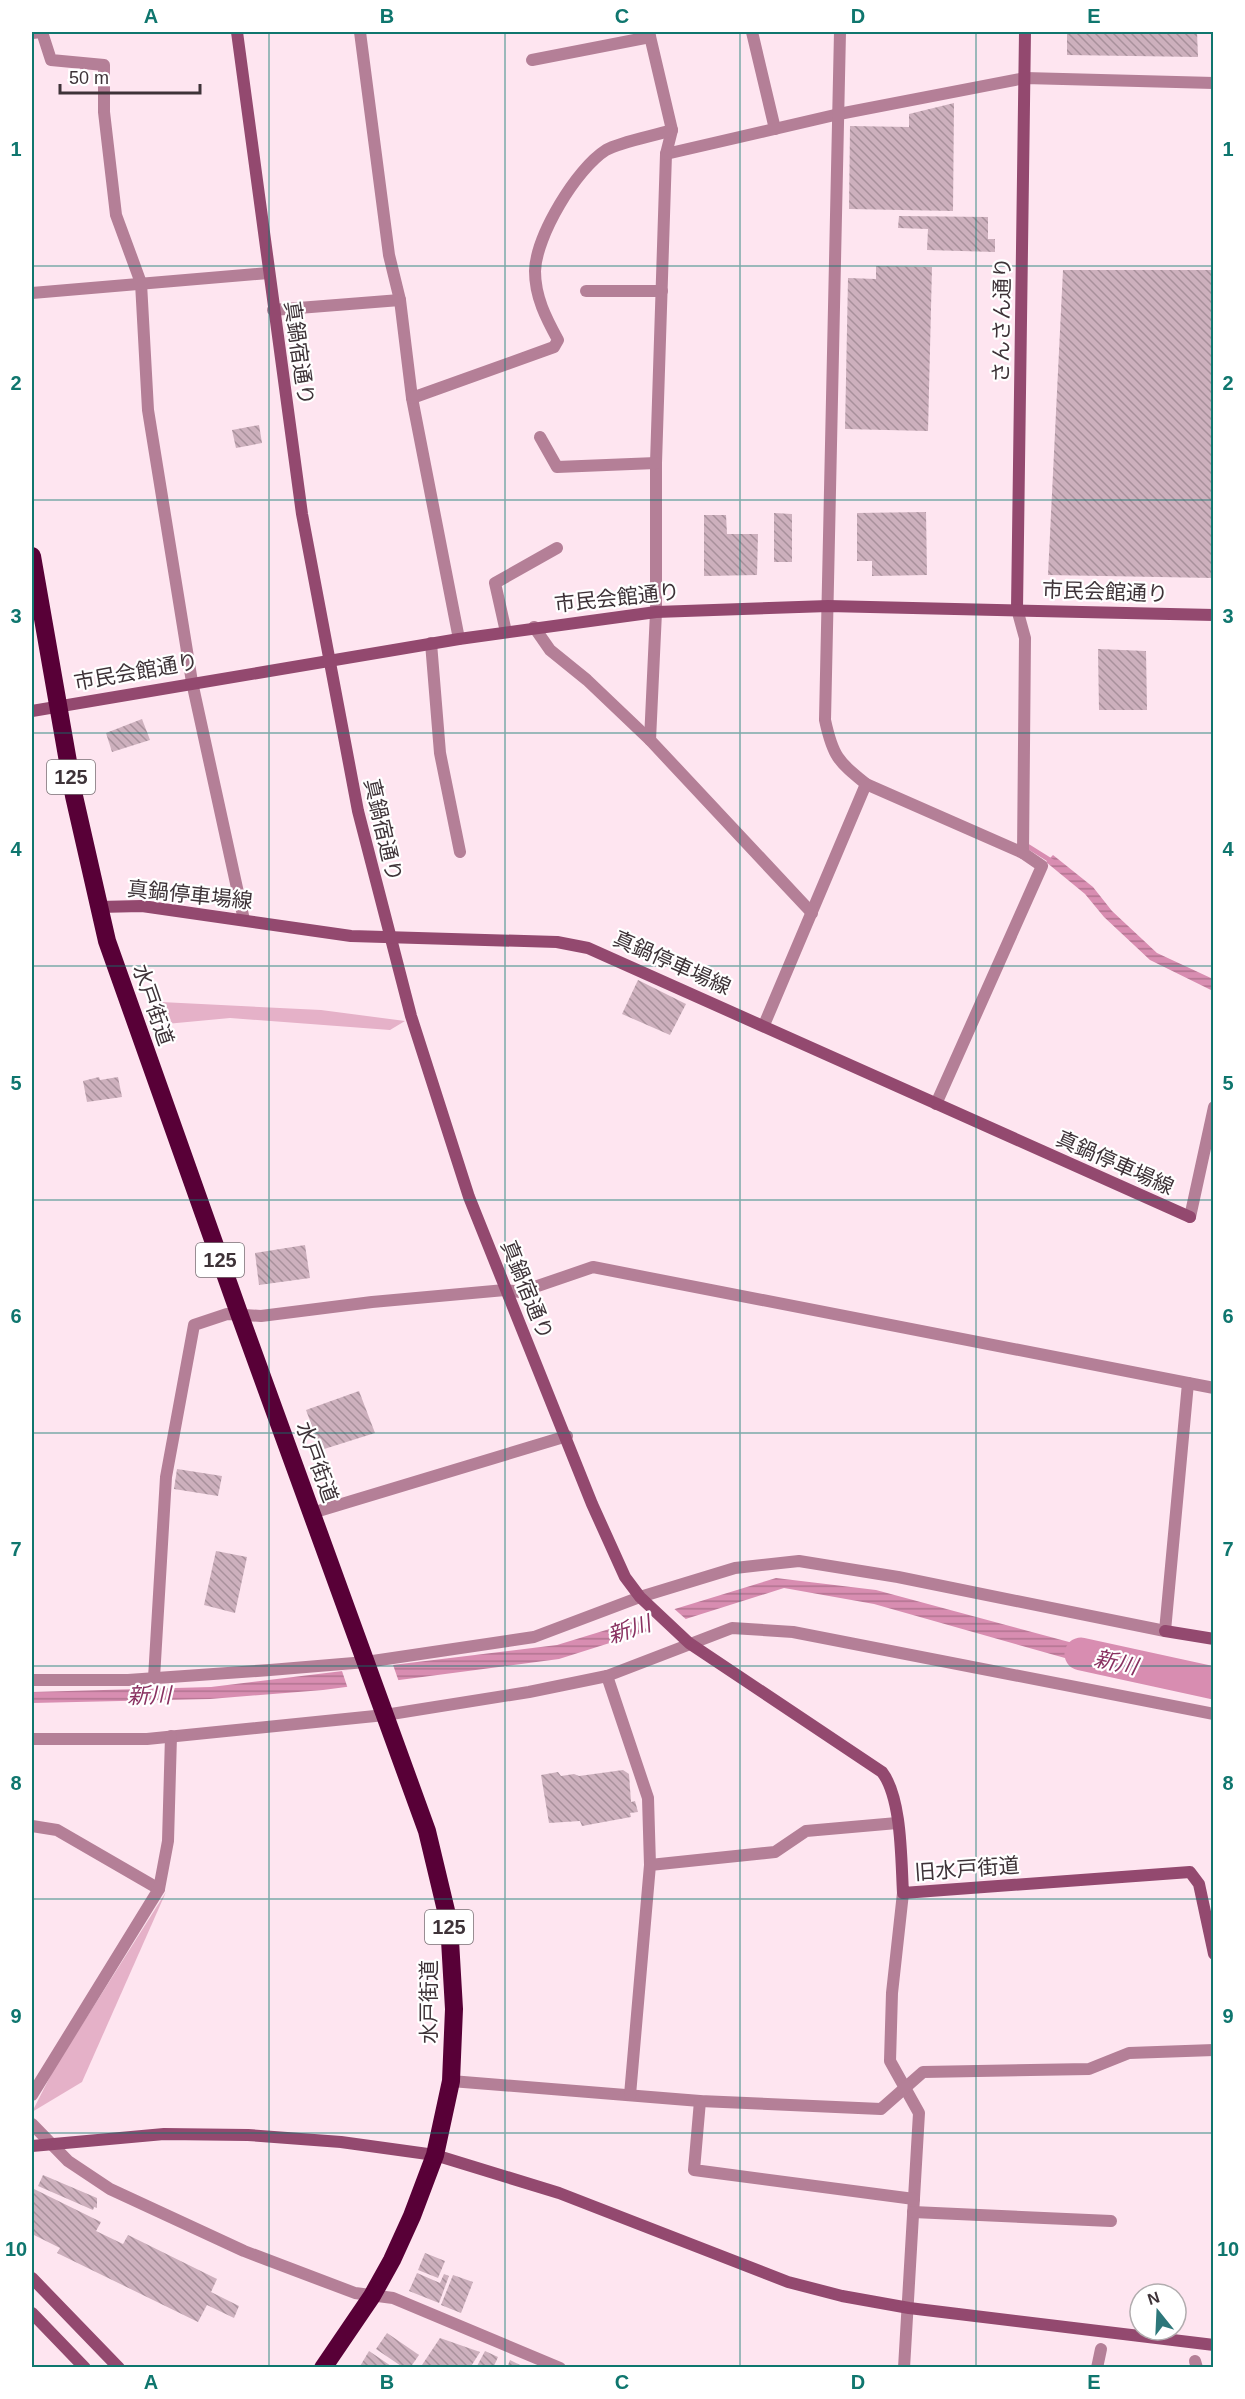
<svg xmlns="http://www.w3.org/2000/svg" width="1245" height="2399" font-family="Arial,'Noto Sans JP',sans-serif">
<defs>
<pattern id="water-rules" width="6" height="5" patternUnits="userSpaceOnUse" patternTransform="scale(1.5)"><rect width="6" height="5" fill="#d88db1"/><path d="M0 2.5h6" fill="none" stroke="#b17491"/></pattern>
<pattern id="building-back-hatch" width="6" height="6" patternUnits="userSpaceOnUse" patternTransform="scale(1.5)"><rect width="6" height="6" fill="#cdb0bd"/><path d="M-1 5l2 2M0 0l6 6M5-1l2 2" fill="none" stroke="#a8909b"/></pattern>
</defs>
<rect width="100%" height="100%" fill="#fee5f0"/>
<g fill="#e5b1c8">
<polygon points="161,1002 321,1010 405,1021 390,1030 230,1018 166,1024"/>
<polygon points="166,1892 82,2082 32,2112 54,2069"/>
</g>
<g fill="url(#water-rules)">
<polygon points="1053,855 1093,887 1112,911 1157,953 1213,979 1213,991 1150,960 1104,917 1085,894 1046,862"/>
<polygon points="776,1578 876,1590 1125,1657 1125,1678 1065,1658 874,1604 784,1588 559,1659 323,1690 210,1699 32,1703 32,1692 211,1687 557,1645"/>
<polygon points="1131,1659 1213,1673 1213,1696 1130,1680"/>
</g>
<g fill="#fee5f0">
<polygon points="671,1606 688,1621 650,1633 635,1618"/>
<polygon points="392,1662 399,1682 348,1689 342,1671"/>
</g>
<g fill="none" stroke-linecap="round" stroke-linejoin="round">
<polyline stroke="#d88db1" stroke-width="5" points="1029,847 1053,862"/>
<polyline stroke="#d88db1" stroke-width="33" points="1081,1654 1214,1683"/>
</g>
<g fill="url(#building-back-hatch)">
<polygon points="1067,32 1197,32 1198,57 1067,55"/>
<polygon points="954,103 953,211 849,209 850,126 909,127 909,114"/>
<polygon points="899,216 988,217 988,239 995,239 995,252 927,250 928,229 898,228"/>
<polygon points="876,266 932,267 928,431 845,429 848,278 876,279"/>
<polygon points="1063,270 1214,270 1214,578 1048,575"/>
<polygon points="259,425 262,443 236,448 232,430"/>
<polygon points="926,512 927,575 872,576 872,561 857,561 857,513"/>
<polygon points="774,513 792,514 792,562 774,562"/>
<polygon points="704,515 726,515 727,534 758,534 757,575 704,576"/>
<polygon points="1098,649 1146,651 1147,710 1099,710"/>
<polygon points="142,719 150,740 112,752 106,733"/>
<polygon points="638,980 686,1004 670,1035 622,1014"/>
<polygon points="99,1077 100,1080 118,1077 122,1097 87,1102 83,1081"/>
<polygon points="305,1245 310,1278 259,1285 255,1253"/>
<polygon points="359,1391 375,1433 321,1450 306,1410"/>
<polygon points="177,1469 222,1476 218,1496 174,1489"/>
<polygon points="216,1551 247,1557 235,1613 204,1605"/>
<polygon points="623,1770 629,1774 631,1802 635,1801 638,1812 630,1813 631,1817 582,1826 580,1821 549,1823 541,1775 558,1772 561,1776 574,1774 579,1776"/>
<polygon points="43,2175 97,2198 97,2208 94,2207 93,2210 38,2186"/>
<polygon points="34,2189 101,2222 96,2231 123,2244 128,2235 217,2279 211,2292 239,2306 234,2318 207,2305 198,2322 57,2253 60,2248 32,2234 32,2194"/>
<polygon points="425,2253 445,2261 438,2278 418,2270"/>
<polygon points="417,2273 440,2283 444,2274 449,2276 439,2303 409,2291"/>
<polygon points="453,2275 473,2282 461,2313 441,2305"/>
<polygon points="387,2333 419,2355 410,2368 404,2368 376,2349"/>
<polygon points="440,2338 480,2352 470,2368 420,2368"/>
<polygon points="369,2351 394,2368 359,2368"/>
<polygon points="485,2351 498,2357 493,2368 476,2368"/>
<polygon points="510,2360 526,2368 507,2368"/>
</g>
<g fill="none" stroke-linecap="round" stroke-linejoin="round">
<g stroke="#b47f97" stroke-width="12">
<polyline points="360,32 389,255 400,300 412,398 459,639"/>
<polyline points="649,32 672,130 666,154 656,463 656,612 650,740"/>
<polyline points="752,32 775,129"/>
<polyline points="32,33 42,32 51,60 104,65 104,112 116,215 141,283 148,410 192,682 244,920"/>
<polyline points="532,60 650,37"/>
<polyline points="666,154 839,114 1025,78 1214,83"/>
<polyline points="586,291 662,291"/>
<polyline points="32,293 268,273"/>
<polyline points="273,310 400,300"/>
<path d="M412,398L554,347L558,340C546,318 535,297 535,271C536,236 576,169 606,150C622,141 654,136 672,130"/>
<polyline points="540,437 557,467 656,463"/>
<polyline points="534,627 550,650 587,680 650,740 812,913"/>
<polyline points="506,632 495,583 557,548"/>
<polyline points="431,643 440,753 460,852"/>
<polyline points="866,784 1023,853 1025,638 1017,609"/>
<path d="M764,1025L866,784C838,761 833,757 825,720L840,32"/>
<polyline points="936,1104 1042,866 1023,853"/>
<polyline points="1190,1217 1214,1107"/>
<polyline points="312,1513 567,1436"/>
<polyline points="607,1676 648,1798 650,1865"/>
<polyline points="154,1678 166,1477 194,1325 227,1314 261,1316 372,1302 505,1290 520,1292 593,1267 1188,1383"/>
<polyline points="32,1680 128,1680 270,1670 366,1662 534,1637 640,1597 735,1568 799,1561 898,1577 1165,1631 1188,1383 1214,1388"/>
<polyline points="32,1739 147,1739 385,1715 529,1692 607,1676 732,1628 793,1632 1214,1714"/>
<polyline points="32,1826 57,1830 159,1889"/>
<polyline points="903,1893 892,1993 890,2061 919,2113 904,2368"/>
<polyline points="451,2081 700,2101 881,2109 923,2072 1089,2069 1129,2053 1214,2050"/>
<polyline points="32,2095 159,1889 168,1841 171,1736"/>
<polyline points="630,2095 650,1865 775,1852 806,1831 897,1823"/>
<polyline points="700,2101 694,2170 914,2199"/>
<polyline points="32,2124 68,2161 110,2189 244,2251 355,2293 393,2298 560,2368"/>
<polyline points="913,2212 1111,2221"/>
<polyline points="1195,2361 1197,2368"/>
<polyline points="1097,2368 1101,2349"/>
</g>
<g stroke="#93496f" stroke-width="12">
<path d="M237,32L302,514L358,811L411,1016L469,1197L592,1504L625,1577L640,1597L689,1643L882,1772C902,1798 901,1860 903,1893L1190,1872L1199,1884L1214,1954"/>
<polyline points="1017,609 1025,32"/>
<polyline points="32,711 459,639 656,612 828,606 1214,615"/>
<polyline points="98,907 142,906 351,936 557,942 588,948 1190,1217"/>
<polyline points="1165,1631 1214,1639"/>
<polyline points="32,2146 164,2134 248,2135 341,2142 435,2155 559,2193 788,2282 842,2296 909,2308 1214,2345"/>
<polyline points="32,2278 119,2368"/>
<polyline points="32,2313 85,2368"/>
</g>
<polyline stroke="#580037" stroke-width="18" points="32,556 74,796 107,941 240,1316 427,1831 449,1923 454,2009 451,2081 435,2155 412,2216 392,2260 372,2296 323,2368"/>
</g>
<path fill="none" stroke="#0f766e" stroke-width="1.5" stroke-opacity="0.55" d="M269,32V2368M505,32V2368M740,32V2368M976,32V2368M32,266H1214M32,500H1214M32,733H1214M32,966H1214M32,1200H1214M32,1433H1214M32,1666H1214M32,1899H1214M32,2133H1214"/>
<g text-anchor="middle" stroke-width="4.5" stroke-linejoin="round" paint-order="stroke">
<g fill="#fff" stroke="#787074" stroke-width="1.5">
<rect x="47" y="760" width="48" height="34" rx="4.5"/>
<rect x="196" y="1243" width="48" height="34" rx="4.5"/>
<rect x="425" y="1910" width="48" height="34" rx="4.5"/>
</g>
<g font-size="20" font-weight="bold" fill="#3e3338">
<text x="71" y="784">125</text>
<text x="220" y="1267">125</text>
<text x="449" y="1934">125</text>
</g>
<g font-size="21" fill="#3e3338" stroke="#fff">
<text transform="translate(1002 320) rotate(-89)" y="7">さんさん通り</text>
<text transform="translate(299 353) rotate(82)" y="7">真鍋宿通り</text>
<text transform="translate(1105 592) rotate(2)" y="7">市民会館通り</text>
<text transform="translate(617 598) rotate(-6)" y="7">市民会館通り</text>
<text transform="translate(136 672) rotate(-10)" y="7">市民会館通り</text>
<text transform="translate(383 830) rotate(77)" y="7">真鍋宿通り</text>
<text transform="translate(190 895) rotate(6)" y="7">真鍋停車場線</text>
<text transform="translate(672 963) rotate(24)" y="7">真鍋停車場線</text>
<text transform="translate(153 1005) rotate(71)" y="7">水戸街道</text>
<text transform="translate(1115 1163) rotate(24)" y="7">真鍋停車場線</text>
<text transform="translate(527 1290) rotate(68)" y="7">真鍋宿通り</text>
<text transform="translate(317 1462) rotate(70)" y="7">水戸街道</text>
<text transform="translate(967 1869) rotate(-4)" y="7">旧水戸街道</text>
<text transform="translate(429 2002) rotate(-90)" y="7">水戸街道</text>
</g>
<g font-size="22" font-style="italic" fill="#893161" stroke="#fff">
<text transform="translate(629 1629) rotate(-18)" y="8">新川</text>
<text transform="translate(1116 1662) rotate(12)" y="8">新川</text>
<text transform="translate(149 1695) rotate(-1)" y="8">新川</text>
</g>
</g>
<rect width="1245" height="2399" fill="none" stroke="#ffffff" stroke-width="66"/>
<g transform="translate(1158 2312) rotate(342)"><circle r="28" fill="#ffffff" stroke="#b2adaf" stroke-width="1.5"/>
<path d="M0-4.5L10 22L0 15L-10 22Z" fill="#2d777a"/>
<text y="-9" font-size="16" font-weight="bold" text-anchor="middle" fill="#3e3338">N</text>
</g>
<path d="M60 84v9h140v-9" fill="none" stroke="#3e3338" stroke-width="3"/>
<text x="69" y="84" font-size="18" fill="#3e3338" stroke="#ffffff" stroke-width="4.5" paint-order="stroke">50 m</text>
<rect x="33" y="33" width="1179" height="2333" fill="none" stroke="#0f766e" stroke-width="2"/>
<g font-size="20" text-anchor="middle" font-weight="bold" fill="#0f766e">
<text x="151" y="23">A</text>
<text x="387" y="23">B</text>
<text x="622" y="23">C</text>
<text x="858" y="23">D</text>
<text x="1094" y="23">E</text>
<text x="16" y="156">1</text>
<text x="1228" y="156">1</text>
<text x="16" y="390">2</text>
<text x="1228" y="390">2</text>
<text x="16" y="623">3</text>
<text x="1228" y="623">3</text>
<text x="16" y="856">4</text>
<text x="1228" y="856">4</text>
<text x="16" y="1090">5</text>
<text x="1228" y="1090">5</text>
<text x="16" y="1323">6</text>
<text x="1228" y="1323">6</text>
<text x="16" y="1556">7</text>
<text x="1228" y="1556">7</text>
<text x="16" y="1790">8</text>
<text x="1228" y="1790">8</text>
<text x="16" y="2023">9</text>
<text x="1228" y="2023">9</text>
<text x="16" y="2256">10</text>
<text x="1228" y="2256">10</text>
<text x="151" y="2389">A</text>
<text x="387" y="2389">B</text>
<text x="622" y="2389">C</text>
<text x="858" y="2389">D</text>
<text x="1094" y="2389">E</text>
</g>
</svg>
